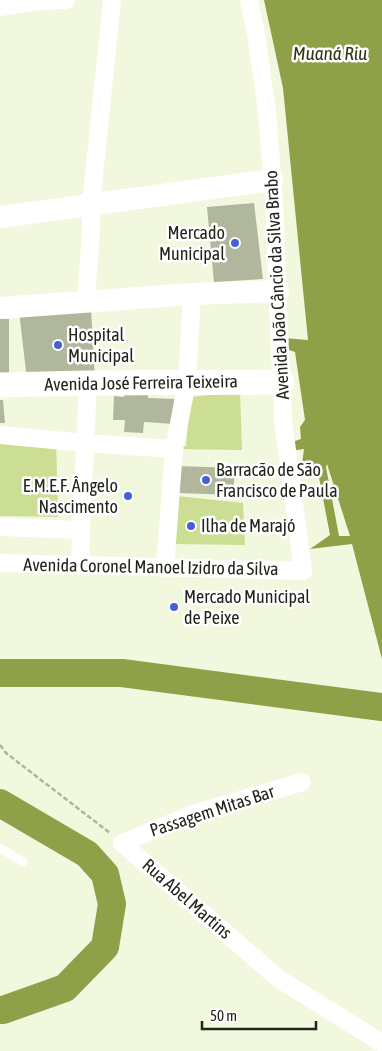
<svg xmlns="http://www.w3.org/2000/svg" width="382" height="1051" font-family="'Asap Condensed',sans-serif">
<rect width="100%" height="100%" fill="#f1f8dd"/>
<g fill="#ccdd94">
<polygon points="240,392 242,450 174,449 186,446 190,397"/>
<polygon points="0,437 56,438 58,517 0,516"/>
<polygon points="177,496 243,503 245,545 176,544"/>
</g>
<path fill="#8fa148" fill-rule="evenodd" d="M264,0H382V659L352,544L310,549L330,535L318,472L302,464L304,449L290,451L292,442L301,439L300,427L305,420L295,352L283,348V338L308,340L283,88ZM327,464L350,536H339L326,467Z"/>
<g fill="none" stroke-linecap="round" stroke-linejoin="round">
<g stroke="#8fa148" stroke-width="28">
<polyline points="0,673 122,673 382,707"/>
<polyline points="0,803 87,854 105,874 112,904 105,947 65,988 3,1010 0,1010"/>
</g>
</g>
<g fill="#b0b79d">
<polygon points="254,203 263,279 214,282 207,207"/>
<polygon points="91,309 95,379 27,380 19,311"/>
<rect x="0" y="319" width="9" height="60"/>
<polygon points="125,386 148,387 148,398 175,399 174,424 144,422 143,433 124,432 125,420 113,420 114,396 124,397"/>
<polygon points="0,400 3,400 5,423 0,423"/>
<polygon points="178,466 235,468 233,495 178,493"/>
</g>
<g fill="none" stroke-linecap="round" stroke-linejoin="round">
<polyline stroke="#aeb49f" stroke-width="2.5" stroke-dasharray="5 2.5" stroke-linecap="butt" points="0,745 6,753 110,833"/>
<polyline stroke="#fff" stroke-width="9" points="0,848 23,862"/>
<g stroke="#fff" stroke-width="18">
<polyline points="249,0 256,34 267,111 274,202 280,354 282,382 283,420 303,571"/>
<polyline points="0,7 38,1 66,0"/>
<polyline points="86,302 91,230 91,205 112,0"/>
<polyline points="0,435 85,443 174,449"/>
<polyline points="0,527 81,530"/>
<polyline points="0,563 303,571"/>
<polyline points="80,566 81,530 88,383"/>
<polyline points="165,568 174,449 187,382 192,294"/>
<polyline points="302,782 193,814 122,843 279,979 382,1043"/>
</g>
<g stroke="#fff" stroke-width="22">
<polyline points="0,217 272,180"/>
<polyline points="0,308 192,294 278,291"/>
</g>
<polyline stroke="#fff" stroke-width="25" points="0,385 88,383 282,382"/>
</g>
<g fill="#4561d5" stroke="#fff" stroke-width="2">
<circle cx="235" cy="243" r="5"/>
<circle cx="58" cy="345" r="5"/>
<circle cx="206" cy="480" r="5"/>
<circle cx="128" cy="496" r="5"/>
<circle cx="191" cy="526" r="5"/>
<circle cx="174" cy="607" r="5"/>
</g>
<g text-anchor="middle" stroke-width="5" stroke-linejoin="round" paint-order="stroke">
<g font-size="18" fill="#22251b" stroke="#fff" text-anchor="start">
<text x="225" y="239" text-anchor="end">Mercado<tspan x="225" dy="21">Municipal</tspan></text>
<text x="68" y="341">Hospital<tspan x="68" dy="21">Municipal</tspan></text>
<text x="216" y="476">Barracão de São<tspan x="216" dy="21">Francisco de Paula</tspan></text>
<text x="118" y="492" text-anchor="end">E.M.E.F. Ângelo<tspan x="118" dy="21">Nascimento</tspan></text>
<text x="201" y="532">Ilha de Marajó</text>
<text x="184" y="603">Mercado Municipal<tspan x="184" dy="21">de Peixe</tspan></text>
</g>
<g font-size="18" fill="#22251b" stroke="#fff">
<text transform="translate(277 285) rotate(-93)" y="6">Avenida João Câncio da Silva Brabo</text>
<text transform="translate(141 383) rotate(-1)" y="6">Avenida José Ferreira Teixeira</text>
<text transform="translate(151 567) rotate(1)" y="6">Avenida Coronel Manoel Izidro da Silva</text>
<text transform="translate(212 811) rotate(-18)" y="6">Passagem Mitas Bar</text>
<text transform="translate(187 899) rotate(41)" y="6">Rua Abel Martins</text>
</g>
<g font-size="19" font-style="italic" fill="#2e350f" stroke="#fff">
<text x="330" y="60">Muaná Riu</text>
</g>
</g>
<path d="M202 1021v8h114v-8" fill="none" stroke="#22251b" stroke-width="2.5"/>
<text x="210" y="1021" font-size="15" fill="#22251b" stroke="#ffffff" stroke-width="4" paint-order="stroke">50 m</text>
</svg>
